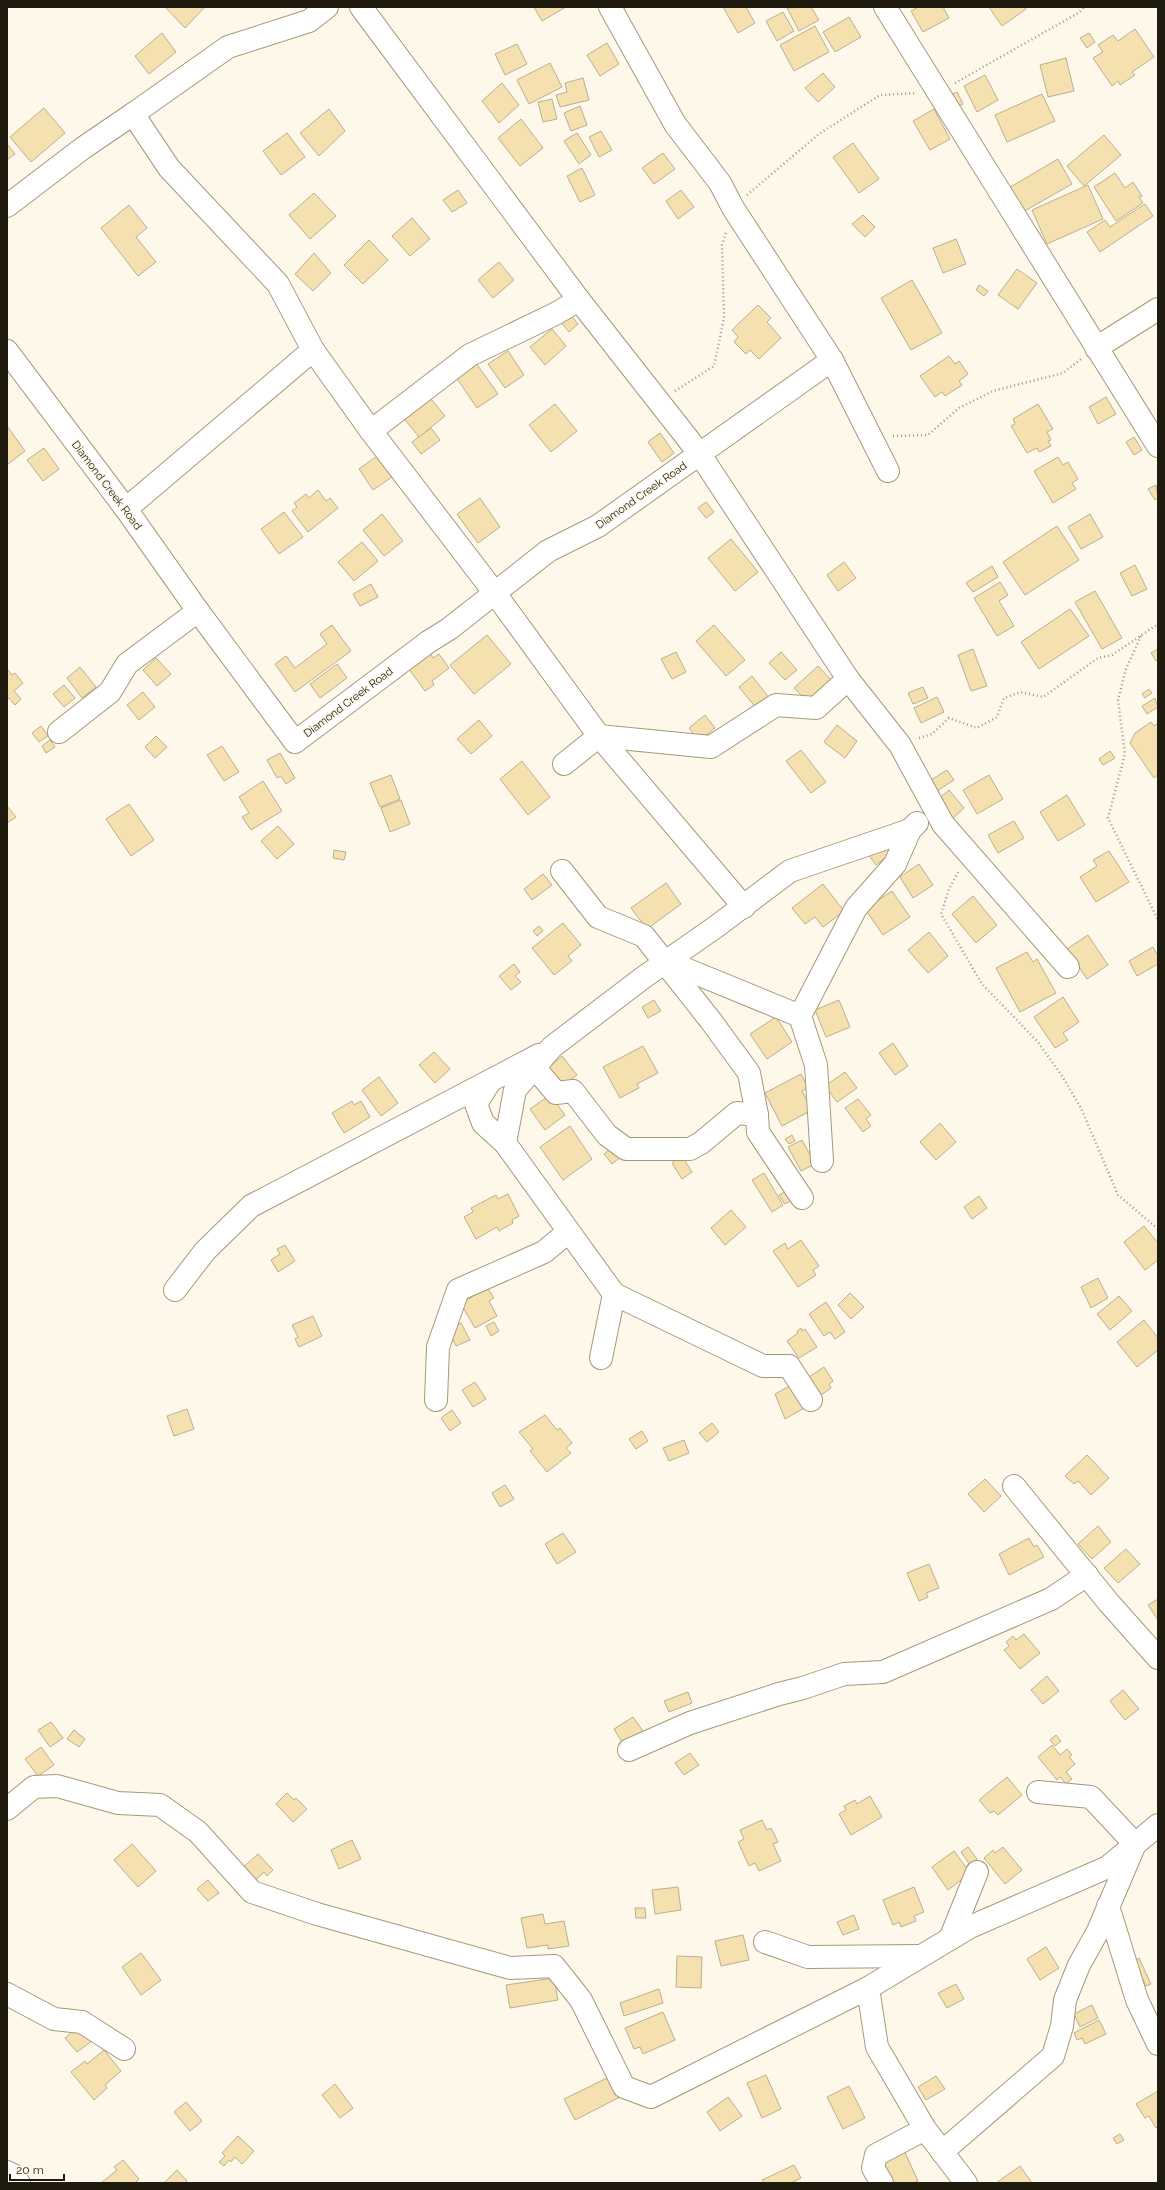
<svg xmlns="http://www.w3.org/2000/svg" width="1165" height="2190" font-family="Raleway,sans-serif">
<rect width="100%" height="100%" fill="#fef8eb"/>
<g fill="#f5e0af" stroke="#bcaf91">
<polygon points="165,7 205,7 185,28"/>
<polygon points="534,7 566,7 542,21"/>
<polygon points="723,7 746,7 755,23 738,33"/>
<polygon points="811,7 819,20 799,31 787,8"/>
<polygon points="918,7 943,7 949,18 923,32 911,11"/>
<polygon points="989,7 1025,7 1026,9 1002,26"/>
<polygon points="783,12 794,31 777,41 766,21"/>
<polygon points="849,17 861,37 835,52 823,32"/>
<polygon points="815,26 829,52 794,71 780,45"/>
<polygon points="1135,29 1154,57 1132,72 1135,75 1120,85 1118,81 1112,86 1093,58 1103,52 1098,45 1113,35 1118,41"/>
<polygon points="162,33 176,52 149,74 135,56"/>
<polygon points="1089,33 1095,42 1087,48 1080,38"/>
<polygon points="607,43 619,64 600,76 587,55"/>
<polygon points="517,44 527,64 505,75 495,54"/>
<polygon points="1066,58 1074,91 1048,97 1040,65"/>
<polygon points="550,63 562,87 529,104 517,80"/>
<polygon points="823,73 835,87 818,102 805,88"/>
<polygon points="985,75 998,100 977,112 964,86"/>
<polygon points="583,78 589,100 560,107 556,95 567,92 565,83"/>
<polygon points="502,83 519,105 499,123 482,101"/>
<polygon points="957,92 963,104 956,107 950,95"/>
<polygon points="1042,94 1055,121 1007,142 995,115"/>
<polygon points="552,99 557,119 543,122 538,102"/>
<polygon points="580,106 587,125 571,131 564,113"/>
<polygon points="44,108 65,133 31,162 10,137"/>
<polygon points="329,109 345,131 319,156 300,133"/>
<polygon points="934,109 950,139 930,150 913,121"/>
<polygon points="521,119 543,148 520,166 498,138"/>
<polygon points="601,131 612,150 599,157 589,137"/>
<polygon points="287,133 305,157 281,175 263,151"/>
<polygon points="577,133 591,155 579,164 564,141"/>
<polygon points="1104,135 1121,155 1084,186 1067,166"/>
<polygon points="853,143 879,179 859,193 833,157"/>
<polygon points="7,144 15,154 7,160"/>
<polygon points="663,153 675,169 654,184 642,168"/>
<polygon points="1058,159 1072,184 1021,213 1007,189"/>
<polygon points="582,168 595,195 580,202 567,176"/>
<polygon points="1115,173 1125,188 1133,182 1142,196 1139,197 1143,203 1116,221 1094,187"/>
<polygon points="1088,185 1103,219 1047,244 1032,210"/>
<polygon points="458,190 467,203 452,212 443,200"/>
<polygon points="681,190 694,207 678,219 666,201"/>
<polygon points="314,193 336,216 310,239 289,215"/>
<polygon points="1145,204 1153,216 1100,252 1087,232 1105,220 1110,227"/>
<polygon points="129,205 147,228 136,237 156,262 138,276 101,228"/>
<polygon points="863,215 875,227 865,237 852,224"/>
<polygon points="412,218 430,239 410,256 392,236"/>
<polygon points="956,239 966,264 943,273 933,248"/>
<polygon points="369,240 388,260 363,284 344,265"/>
<polygon points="314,253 331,273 313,291 295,274"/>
<polygon points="499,262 514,280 493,298 478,280"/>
<polygon points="1017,269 1037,283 1018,309 998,295"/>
<polygon points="912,280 942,333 911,350 881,298"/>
<polygon points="979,285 988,291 984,296 976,290"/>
<polygon points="758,305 771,318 767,322 781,338 759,359 750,350 746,354 734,342 738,337 732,330"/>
<polygon points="569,313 578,324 569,332 560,321"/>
<polygon points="552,329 566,346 545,365 530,347"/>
<polygon points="508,351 524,375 505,388 488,364"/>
<polygon points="949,356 955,364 959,361 968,374 959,381 962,385 945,396 942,392 935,397 920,376"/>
<polygon points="473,359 498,394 477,408 453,373"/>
<polygon points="427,394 445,416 419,437 401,415"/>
<polygon points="1106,397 1116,414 1098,424 1089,407"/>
<polygon points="555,404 577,431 551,452 529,425"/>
<polygon points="1038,404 1053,429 1047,432 1051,440 1048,441 1051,446 1039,452 1037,448 1027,453 1011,426 1015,424 1013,419"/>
<polygon points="7,426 25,451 7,465"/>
<polygon points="431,428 440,440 421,454 412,442"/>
<polygon points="660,433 674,453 662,462 648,442"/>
<polygon points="1134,437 1142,450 1134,455 1126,442"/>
<polygon points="44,448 59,469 43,481 27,460"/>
<polygon points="377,456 392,477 373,490 359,469"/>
<polygon points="1058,457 1063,465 1068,462 1078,479 1072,483 1076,489 1053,503 1034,471"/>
<polygon points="1156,485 1158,498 1155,500 1148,489"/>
<polygon points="318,490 326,501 330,498 338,508 308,532 292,511 297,507 294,503 306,494 309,498"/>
<polygon points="480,498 500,527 478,543 457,514"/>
<polygon points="706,502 714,512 706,518 698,508"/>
<polygon points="284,512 303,537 279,554 261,529"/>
<polygon points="382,514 403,541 384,556 363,530"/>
<polygon points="1090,514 1103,537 1081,549 1068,527"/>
<polygon points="1057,526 1079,560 1025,595 1003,562"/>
<polygon points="731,539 758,572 735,591 708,558"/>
<polygon points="362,542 378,561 354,581 338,562"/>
<polygon points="844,562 856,578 838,591 827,575"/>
<polygon points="1135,565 1147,589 1132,596 1120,573"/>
<polygon points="992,566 998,577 973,592 966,583"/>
<polygon points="1000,582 1008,595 999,601 1014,626 997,636 974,598"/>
<polygon points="371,584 378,597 360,606 353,594"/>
<polygon points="1095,591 1122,638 1102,649 1075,602"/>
<polygon points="1070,609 1089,636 1039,669 1021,642"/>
<polygon points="332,625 351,651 295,692 275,664 286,656 295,668 327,644 320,634"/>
<polygon points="714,625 745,660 726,676 696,641"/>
<polygon points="487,635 511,664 474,694 450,665"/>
<polygon points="973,649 987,686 971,691 958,655"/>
<polygon points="1158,649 1158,659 1156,661 1151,653"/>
<polygon points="676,652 686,672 672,679 661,659"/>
<polygon points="781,652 797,670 785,680 769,663"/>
<polygon points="430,653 433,658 439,654 449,668 432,681 434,685 425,691 409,669"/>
<polygon points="156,658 171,674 157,686 143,670"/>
<polygon points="337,664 347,678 320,698 310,684"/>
<polygon points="818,666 832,681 809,703 794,688"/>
<polygon points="80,667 96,687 82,698 67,678"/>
<polygon points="7,669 12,675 15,673 23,683 14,691 21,699 15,705 9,698 7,700"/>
<polygon points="752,676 770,699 757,709 739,687"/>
<polygon points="64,685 75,698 64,707 53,694"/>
<polygon points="923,687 928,698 913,704 908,693"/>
<polygon points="1149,689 1152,693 1145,698 1142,694"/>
<polygon points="143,692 155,707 139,720 127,705"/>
<polygon points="937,697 944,712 921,723 914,708"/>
<polygon points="1155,698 1158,707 1147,714 1142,706"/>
<polygon points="705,715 715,728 699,741 689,728"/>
<polygon points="479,720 492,736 471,754 457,739"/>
<polygon points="1151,722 1154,726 1158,723 1158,775 1154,778 1130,743 1135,733"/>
<polygon points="837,725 857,741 845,758 824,742"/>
<polygon points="41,726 48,736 39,742 32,733"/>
<polygon points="156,736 167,747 155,758 145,747"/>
<polygon points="50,740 55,747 46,753 42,746"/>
<polygon points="222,746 239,772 224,781 207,755"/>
<polygon points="801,750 826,782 811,793 786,761"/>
<polygon points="1110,751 1115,758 1103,765 1099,759"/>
<polygon points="280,753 295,778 286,784 281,776 277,778 267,760"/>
<polygon points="522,761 550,797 528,815 500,779"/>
<polygon points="947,770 954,780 937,791 931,780"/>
<polygon points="391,775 400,799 380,807 370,783"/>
<polygon points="989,775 1003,799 977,814 963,790"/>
<polygon points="263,781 282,811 251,830 242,817 249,813 239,797"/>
<polygon points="949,790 964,808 952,819 936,801"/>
<polygon points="1067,795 1085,825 1058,841 1040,812"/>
<polygon points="401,800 410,824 390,832 381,808"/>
<polygon points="129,804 154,840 131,856 106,819"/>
<polygon points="7,806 16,817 7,823"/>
<polygon points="1014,821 1024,838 998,853 988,835"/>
<polygon points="278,826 294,844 277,859 261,841"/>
<polygon points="886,840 894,851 876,865 868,854"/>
<polygon points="334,850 346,852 344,860 333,858"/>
<polygon points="1109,851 1129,882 1096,902 1080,877 1097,866 1093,860"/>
<polygon points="919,864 933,885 913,898 900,877"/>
<polygon points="543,874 552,885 532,900 524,889"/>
<polygon points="666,883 681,904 647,929 631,908"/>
<polygon points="823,884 844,911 823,927 815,917 805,924 792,908"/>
<polygon points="892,891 910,917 883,935 865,909"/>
<polygon points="973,896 997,925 976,943 952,914"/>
<polygon points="563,923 581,945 568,956 572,961 554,975 532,948"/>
<polygon points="539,926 543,931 537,936 533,931"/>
<polygon points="929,932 948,956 928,973 908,950"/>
<polygon points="1088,935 1108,965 1087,979 1067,949"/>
<polygon points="1153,947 1158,956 1158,964 1137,976 1129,961"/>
<polygon points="1027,952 1033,962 1037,959 1056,993 1020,1012 996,968"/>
<polygon points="514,964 520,972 515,976 521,982 511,990 499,976"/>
<polygon points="1063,997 1079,1022 1063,1033 1068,1040 1055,1048 1034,1017"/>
<polygon points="654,1000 661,1011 648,1018 642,1007"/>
<polygon points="839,1000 850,1027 826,1037 815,1010"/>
<polygon points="776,1017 792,1042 767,1059 750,1034"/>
<polygon points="893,1043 908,1066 895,1075 879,1053"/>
<polygon points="643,1046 658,1073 637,1084 639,1088 620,1098 603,1067"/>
<polygon points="434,1052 450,1069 435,1083 419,1065"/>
<polygon points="562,1056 577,1075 560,1088 546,1070"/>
<polygon points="845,1072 857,1088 837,1102 825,1086"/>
<polygon points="801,1074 808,1088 802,1091 812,1110 782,1126 765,1093"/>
<polygon points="379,1077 398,1103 381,1116 362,1090"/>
<polygon points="550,1095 565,1115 545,1130 530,1109"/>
<polygon points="858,1099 871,1115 866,1119 871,1126 863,1132 845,1108"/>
<polygon points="352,1101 354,1105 361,1101 370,1117 344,1133 332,1113"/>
<polygon points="940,1123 956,1142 936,1160 920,1142"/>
<polygon points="570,1126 592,1159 563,1180 540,1147"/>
<polygon points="792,1135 795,1141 789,1144 785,1139"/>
<polygon points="802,1140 815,1164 801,1171 788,1147"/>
<polygon points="616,1145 623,1155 612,1164 604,1154"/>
<polygon points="682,1156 692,1172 682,1179 672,1163"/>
<polygon points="764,1173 783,1205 772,1212 752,1180"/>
<polygon points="790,1189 795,1198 785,1204 779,1195"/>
<polygon points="508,1194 519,1216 512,1220 513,1223 499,1231 497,1227 476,1239 464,1217 473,1212 471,1208 496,1195 498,1199"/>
<polygon points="979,1196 987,1208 972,1219 964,1207"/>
<polygon points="731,1210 746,1227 725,1245 711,1228"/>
<polygon points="1144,1226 1158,1243 1158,1260 1145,1270 1124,1242"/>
<polygon points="801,1240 819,1266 813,1270 816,1275 798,1287 773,1251 785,1243 788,1249"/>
<polygon points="285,1245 295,1261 278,1272 271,1260 280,1254 277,1249"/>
<polygon points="1098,1278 1108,1298 1091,1308 1081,1287"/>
<polygon points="487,1287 494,1298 489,1301 497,1316 475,1328 461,1304"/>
<polygon points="850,1293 864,1307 851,1319 838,1305"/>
<polygon points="1119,1296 1132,1311 1110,1330 1097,1314"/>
<polygon points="826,1302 845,1332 835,1339 830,1332 824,1336 809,1314"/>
<polygon points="313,1316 322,1336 299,1347 295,1339 298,1337 292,1325"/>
<polygon points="1144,1320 1158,1338 1158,1350 1137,1367 1117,1342"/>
<polygon points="494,1322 499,1331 491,1336 486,1326"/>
<polygon points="461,1323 470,1340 456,1346 448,1329"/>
<polygon points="801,1328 802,1331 805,1329 817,1347 799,1358 787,1341 798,1333 797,1331"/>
<polygon points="824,1367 833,1381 829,1384 831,1388 821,1395 809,1377"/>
<polygon points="475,1382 486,1399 473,1407 462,1390"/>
<polygon points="793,1384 806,1407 785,1419 775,1394"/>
<polygon points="187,1409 194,1429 174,1436 167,1416"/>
<polygon points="452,1410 461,1423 450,1431 441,1418"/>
<polygon points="545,1415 557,1430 560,1428 572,1443 566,1448 571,1453 547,1472 530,1451 533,1449 519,1432"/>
<polygon points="712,1423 719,1432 707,1442 699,1433"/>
<polygon points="642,1431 648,1441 636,1449 629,1439"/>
<polygon points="684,1440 689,1453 669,1461 663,1448"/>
<polygon points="1087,1455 1109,1478 1091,1495 1078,1481 1074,1484 1065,1476"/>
<polygon points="985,1479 1001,1496 984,1512 968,1494"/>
<polygon points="505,1485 514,1499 500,1507 492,1493"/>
<polygon points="1098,1526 1111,1542 1092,1559 1078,1544"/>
<polygon points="563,1533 576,1552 557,1564 545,1544"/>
<polygon points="1029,1538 1034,1547 1037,1545 1044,1557 1009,1575 999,1554"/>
<polygon points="1126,1549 1140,1564 1118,1583 1104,1568"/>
<polygon points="929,1564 939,1588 926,1593 928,1597 919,1601 907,1573"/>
<polygon points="1158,1599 1158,1620 1148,1605"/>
<polygon points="1024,1634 1040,1653 1020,1669 1004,1650 1009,1646 1006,1642 1013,1636 1016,1640"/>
<polygon points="1047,1676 1059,1691 1043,1704 1031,1690"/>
<polygon points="1123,1690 1139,1709 1125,1720 1110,1701"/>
<polygon points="688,1692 692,1703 669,1712 664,1701"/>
<polygon points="633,1717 643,1731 623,1744 614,1729"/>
<polygon points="51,1722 63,1738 50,1747 38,1730"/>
<polygon points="74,1730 85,1739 79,1747 67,1739"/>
<polygon points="1056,1735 1061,1741 1055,1746 1050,1740"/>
<polygon points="1052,1745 1060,1755 1067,1749 1072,1755 1069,1757 1075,1764 1066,1772 1072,1779 1066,1784 1060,1777 1057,1780 1038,1757"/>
<polygon points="41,1747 54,1765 38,1776 25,1759"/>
<polygon points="690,1753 699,1765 684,1775 675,1763"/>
<polygon points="1007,1777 1022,1795 998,1815 994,1811 990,1813 979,1800"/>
<polygon points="287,1793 294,1800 296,1798 307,1809 293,1822 276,1804"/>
<polygon points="870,1796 882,1817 851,1835 839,1814 846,1810 844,1806 855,1800 857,1804"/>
<polygon points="762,1820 767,1830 771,1828 778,1842 773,1844 781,1861 759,1871 755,1863 749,1866 738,1842 744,1839 740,1830"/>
<polygon points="352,1840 361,1859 339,1869 331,1850"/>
<polygon points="132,1844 156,1871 138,1887 114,1860"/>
<polygon points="968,1847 977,1859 970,1865 961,1852"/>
<polygon points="1003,1847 1022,1870 1005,1884 984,1858 993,1850 995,1853"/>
<polygon points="954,1851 970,1873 948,1890 932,1867"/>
<polygon points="258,1854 273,1870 267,1876 264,1872 252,1883 240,1870"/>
<polygon points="208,1880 219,1893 208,1901 197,1889"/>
<polygon points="678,1887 681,1910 655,1914 652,1890"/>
<polygon points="914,1887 924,1912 914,1916 916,1921 901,1927 899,1922 893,1925 883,1900"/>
<polygon points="635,1908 645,1908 646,1918 636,1918"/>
<polygon points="543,1914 545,1924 564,1921 569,1946 548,1949 548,1945 527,1948 521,1918"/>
<polygon points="854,1915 859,1929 843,1935 837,1922"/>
<polygon points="743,1935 749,1960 721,1966 715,1941"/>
<polygon points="1046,1947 1059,1968 1040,1980 1027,1959"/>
<polygon points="141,1953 161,1980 141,1995 122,1967"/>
<polygon points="677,1956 702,1957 701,1988 676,1987"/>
<polygon points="1139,1958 1151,1984 1146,1986 1134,1961"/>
<polygon points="554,1978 558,2000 510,2008 506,1985"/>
<polygon points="956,1984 964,1999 947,2008 938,1993"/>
<polygon points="659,1989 663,2003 624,2016 620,2003"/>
<polygon points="1092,2005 1098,2018 1080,2027 1074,2014"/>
<polygon points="663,2012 675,2040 643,2054 640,2047 634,2049 625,2028"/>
<polygon points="1099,2020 1106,2034 1085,2044 1082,2038 1077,2040 1074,2033"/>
<polygon points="79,2026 92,2041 77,2052 65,2038"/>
<polygon points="104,2050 121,2071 105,2085 107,2088 94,2100 71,2072 85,2061 87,2064"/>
<polygon points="766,2075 781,2109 762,2118 747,2083"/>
<polygon points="936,2076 945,2089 926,2100 918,2087"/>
<polygon points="609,2077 620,2097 575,2120 564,2099"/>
<polygon points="335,2084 353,2108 340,2118 322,2095"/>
<polygon points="849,2086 865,2118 843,2129 827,2097"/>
<polygon points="1158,2091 1158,2126 1156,2128 1149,2116 1145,2118 1136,2104"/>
<polygon points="728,2097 742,2116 720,2131 707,2112"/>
<polygon points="186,2102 202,2121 190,2131 174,2112"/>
<polygon points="1120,2134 1124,2140 1117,2144 1113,2138"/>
<polygon points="238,2136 254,2151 242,2164 235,2157 231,2162 229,2160 224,2166 219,2162 225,2156 222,2153"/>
<polygon points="903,2148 918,2181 913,2183 888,2183 880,2159"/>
<polygon points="123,2160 139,2179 135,2183 101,2183 117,2170 114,2167"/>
<polygon points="794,2165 801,2178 791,2183 764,2183 762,2180"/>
<polygon points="1020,2166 1032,2183 996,2183"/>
<polygon points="177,2170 187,2181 185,2183 164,2183"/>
</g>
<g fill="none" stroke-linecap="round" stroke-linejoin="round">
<defs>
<g id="minor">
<polyline points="327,7 309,21 228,47 133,114 169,168 278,284 313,350 371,431 494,592 599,736 711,747 776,705 816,708 848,679"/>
<polyline points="361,7 579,300 699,453 848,679 900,745 943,824 1068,967"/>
<polyline points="610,7 675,124 720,183 733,208 832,360 888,471"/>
<polyline points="885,7 1158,446"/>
<polyline points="7,206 83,148 133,114"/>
<polyline points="1096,348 1158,309"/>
<polyline points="7,351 126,509 198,611 295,742 428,642 449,629 548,551 598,526 832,360"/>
<polyline points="371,431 470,355 555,314 579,300"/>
<polyline points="126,509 313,350"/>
<polyline points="59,732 110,692 127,664 198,611"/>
<polyline points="564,764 599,736 744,907"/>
<polyline points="562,871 598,917 644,936 711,1021 749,1073 757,1115 758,1132 802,1198"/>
<polyline points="666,961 800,1016 816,1065 822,1161"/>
<polyline points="800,1016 856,908 895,864 910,830 917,823"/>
<polyline points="535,1068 556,1093 573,1091 607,1135 626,1149 690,1149 701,1143 737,1113 757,1115"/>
<polyline points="489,1083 476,1104 483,1123 505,1143"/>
<polyline points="175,1290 205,1251 251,1206 539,1055"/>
<polyline points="614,1294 763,1366 789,1366 811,1400"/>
<polyline points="601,1358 614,1294 505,1143 515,1090 552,1047 644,977 717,926 790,871 910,830"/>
<polyline points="436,1400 438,1347 458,1290 544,1252 568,1232"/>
<polyline points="1014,1486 1109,1603 1158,1658"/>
<polyline points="629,1750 690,1723 779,1694 803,1688 844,1674 883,1672 1051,1599 1087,1575"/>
<polyline points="7,1809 34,1787 57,1786 118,1803 160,1805 198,1832 252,1892 317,1914 510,1968 554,1966 581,2000 624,2087 651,2097 868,1988 970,1927 1108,1867 1158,1825"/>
<polyline points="1108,1906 1137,2000 1158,2044"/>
<polyline points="950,1939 977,1872"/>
<polyline points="765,1942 808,1957 920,1956"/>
<polyline points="868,1988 877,2047 925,2129 966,2183"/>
<polyline points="7,1994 54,2019 82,2022 124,2049"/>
<polyline points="942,2152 1053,2056 1062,2026 1065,2000 1079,1965 1098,1931 1135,1844 1091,1797 1038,1792"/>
<polyline points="7,2172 13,2175 19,2183"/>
<polyline points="882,2183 873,2168 876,2155 925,2129"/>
</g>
</defs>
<use href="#minor" stroke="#a6997b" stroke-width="24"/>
<g stroke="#9f998d" stroke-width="2.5" stroke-dasharray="1 3" stroke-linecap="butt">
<polyline points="955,83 1080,12 1084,7"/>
<polyline points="747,195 819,134 880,95 917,93"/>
<polyline points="675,391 714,366 724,318 722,245 726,232"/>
<polyline points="893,436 928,435 959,408 993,391 1063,373 1081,359"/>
<polyline points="1141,636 1126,669 1118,700 1125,754 1108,818 1158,920"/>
<polyline points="919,738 932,734 949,718 977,728 997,717 1004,698 1021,692 1043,697 1098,658 1112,655 1158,624"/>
<polyline points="958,872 949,889 941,914 982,984 1038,1042 1062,1076 1081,1108 1118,1195 1158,1229"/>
</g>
<use href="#minor" stroke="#fff" stroke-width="22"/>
</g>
<g text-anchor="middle" stroke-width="3" stroke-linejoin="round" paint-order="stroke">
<g font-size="11" fill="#201b0f" stroke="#fef8eb">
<text transform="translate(107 485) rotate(53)" y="4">Diamond Creek Road</text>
<text transform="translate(641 495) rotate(-35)" y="4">Diamond Creek Road</text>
<text transform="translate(348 702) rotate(-37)" y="4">Diamond Creek Road</text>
</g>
</g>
<rect width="1165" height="2190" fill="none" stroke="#201b0f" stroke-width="16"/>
<path d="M10 2174v6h54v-6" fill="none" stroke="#201b0f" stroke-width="2"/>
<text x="16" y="2174" font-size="12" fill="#201b0f" stroke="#fef8eb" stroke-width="3" paint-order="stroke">20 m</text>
</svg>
